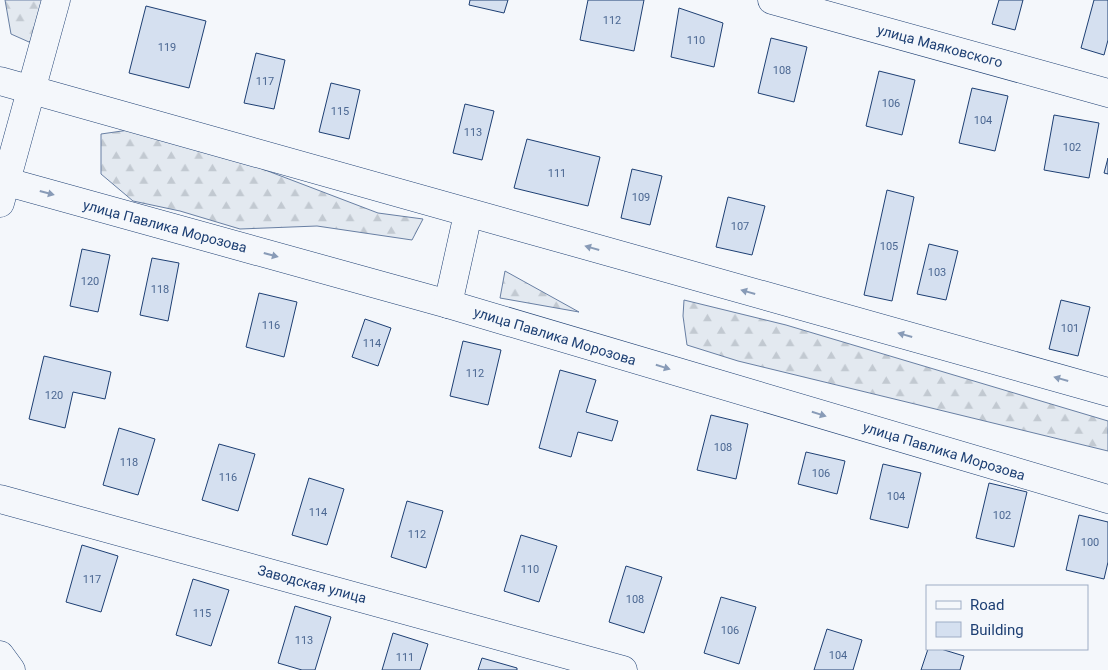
<svg xmlns="http://www.w3.org/2000/svg" width="1108" height="670" font-family="Roboto,sans-serif">
<defs>
<pattern id="forest-firs" width="22" height="20" patternUnits="userSpaceOnUse" patternTransform="scale(1.25)"><rect width="22" height="20" fill="#e3e9f0"/><path d="M5 1l3.5 6h-7zM16 11l3.5 6h-7z" fill="#c2c9d1"/></pattern>
</defs>
<rect width="100%" height="100%" fill="#f4f7fb"/>
<g fill="url(#forest-firs)" stroke="#687fa3">
<polygon points="5,0 59,0 53,23 29,42 11,34"/>
<polygon points="129,130 197,144 378,213 423,219 412,240 317,226 240,229 180,211 133,201 101,174 101,134"/>
<polygon points="505,271 579,312 500,298"/>
<polygon points="684,300 786,325 1108,421 1108,451 738,361 687,345 683,316"/>
</g>
<g fill="#d5e0f0" stroke="#1d3f73">
<polygon points="470,0 508,0 504,13 469,5"/>
<polygon points="588,0 644,0 634,51 580,40"/>
<polygon points="999,0 1023,0 1015,30 992,24"/>
<polygon points="1094,0 1108,0 1108,40 1104,55 1081,48"/>
<polygon points="146,6 206,21 189,88 129,73"/>
<polygon points="679,8 723,23 714,67 671,57"/>
<polygon points="771,38 807,47 794,102 758,93"/>
<polygon points="256,53 285,60 274,109 244,103"/>
<polygon points="879,71 915,80 902,135 866,126"/>
<polygon points="331,83 360,90 349,139 319,132"/>
<polygon points="972,88 1008,96 995,151 959,143"/>
<polygon points="465,104 494,111 482,160 453,153"/>
<polygon points="1054,115 1099,123 1089,178 1044,170"/>
<polygon points="527,139 600,157 588,206 514,188"/>
<polygon points="1108,158 1108,174 1104,173"/>
<polygon points="632,169 662,176 650,225 621,218"/>
<polygon points="887,190 914,197 892,301 864,295"/>
<polygon points="728,197 765,206 752,255 716,247"/>
<polygon points="929,244 958,251 946,300 917,294"/>
<polygon points="82,249 110,255 98,312 70,306"/>
<polygon points="152,258 179,263 168,321 140,315"/>
<polygon points="259,293 297,302 284,357 246,347"/>
<polygon points="1061,300 1090,307 1078,356 1049,349"/>
<polygon points="365,319 391,328 378,366 352,357"/>
<polygon points="463,341 501,350 488,405 450,396"/>
<polygon points="44,356 111,372 105,399 73,392 65,428 29,419"/>
<polygon points="560,370 596,380 586,412 618,421 612,441 578,432 571,457 539,448"/>
<polygon points="711,415 748,424 736,479 697,470"/>
<polygon points="119,428 155,439 138,495 103,485"/>
<polygon points="219,444 255,454 238,511 202,500"/>
<polygon points="806,452 845,461 837,494 798,484"/>
<polygon points="883,464 921,473 908,528 870,519"/>
<polygon points="309,478 344,489 327,545 292,535"/>
<polygon points="989,483 1027,492 1014,547 976,538"/>
<polygon points="407,501 443,511 426,568 391,557"/>
<polygon points="1079,515 1108,522 1108,562 1104,579 1066,570"/>
<polygon points="521,535 557,546 539,602 504,591"/>
<polygon points="82,545 118,556 101,612 66,602"/>
<polygon points="626,566 662,577 644,633 609,622"/>
<polygon points="193,579 229,590 211,646 176,635"/>
<polygon points="721,597 756,607 739,664 704,653"/>
<polygon points="295,606 331,617 315,670 302,670 278,663"/>
<polygon points="827,629 862,640 853,670 814,670"/>
<polygon points="393,633 428,644 420,670 382,670"/>
<polygon points="928,649 941,649 964,656 960,670 921,670"/>
<polygon points="482,658 517,668 517,670 478,670"/>
</g>
<g fill="none" stroke-linecap="round" stroke-linejoin="round">
<defs>
<g id="minor">
<polyline points="772,0 1108,93"/>
<polyline points="0,81 1108,392"/>
<polyline points="0,180 448,304 1108,499"/>
<polyline points="0,203 56,0"/>
<polyline points="448,304 468,214"/>
<polyline points="0,499 623,670"/>
<polyline points="0,655 11,670"/>
</g>
</defs>
<use href="#minor" stroke="#1d3f73" stroke-width="29"/>
<use href="#minor" stroke="#f4f7fb" stroke-width="28"/>
</g>
<defs><path id="oneway-solid" d="M-6-.8H1V-3.2L6.5 0L1 3.2V.8H-6Z" transform="scale(1.25)"/></defs>
<g fill="#889bb7">
<use href="#oneway-solid" transform="translate(47 193) rotate(15)"/>
<use href="#oneway-solid" transform="translate(592 248) rotate(-164)"/>
<use href="#oneway-solid" transform="translate(271 255) rotate(15)"/>
<use href="#oneway-solid" transform="translate(748 292) rotate(-164)"/>
<use href="#oneway-solid" transform="translate(905 335) rotate(-164)"/>
<use href="#oneway-solid" transform="translate(663 367) rotate(17)"/>
<use href="#oneway-solid" transform="translate(1061 379) rotate(-164)"/>
<use href="#oneway-solid" transform="translate(819 414) rotate(17)"/>
</g>
<g text-anchor="middle" stroke-width="4" stroke-linejoin="round" paint-order="stroke">
<g font-size="11" fill="#4b6792">
<text x="612" y="24">112</text>
<text x="696" y="44">110</text>
<text x="167" y="51">119</text>
<text x="782" y="74">108</text>
<text x="265" y="85">117</text>
<text x="891" y="107">106</text>
<text x="340" y="115">115</text>
<text x="983" y="124">104</text>
<text x="473" y="136">113</text>
<text x="1072" y="151">102</text>
<text x="557" y="177">111</text>
<text x="641" y="201">109</text>
<text x="740" y="230">107</text>
<text x="889" y="250">105</text>
<text x="937" y="276">103</text>
<text x="90" y="285">120</text>
<text x="160" y="293">118</text>
<text x="271" y="329">116</text>
<text x="1070" y="332">101</text>
<text x="372" y="347">114</text>
<text x="475" y="377">112</text>
<text x="54" y="399">120</text>
<text x="723" y="451">108</text>
<text x="129" y="466">118</text>
<text x="821" y="477">106</text>
<text x="228" y="481">116</text>
<text x="896" y="500">104</text>
<text x="318" y="516">114</text>
<text x="1002" y="519">102</text>
<text x="417" y="538">112</text>
<text x="1090" y="546">100</text>
<text x="530" y="573">110</text>
<text x="92" y="583">117</text>
<text x="635" y="603">108</text>
<text x="202" y="617">115</text>
<text x="730" y="634">106</text>
<text x="304" y="644">113</text>
<text x="838" y="659">104</text>
<text x="405" y="661">111</text>
</g>
<g font-size="14" fill="#1d3f73" stroke="#f4f7fb">
<text transform="translate(940 46) rotate(15)" y="5">улица Маяковского</text>
<text transform="translate(165 226) rotate(15)" y="5">улица Павлика Морозова</text>
<text transform="translate(555 336) rotate(17)" y="5">улица Павлика Морозова</text>
<text transform="translate(944 451) rotate(17)" y="5">улица Павлика Морозова</text>
<text transform="translate(312 584) rotate(15)" y="5">Заводская улица</text>
</g>
</g>
<rect x="926" y="585" width="162" height="65" fill="#f4f7fb" stroke="#9eadc5"/>
<rect x="936" y="601" width="25" height="8" fill="#f4f7fb" stroke="#9eadc5"/>
<text x="970" y="610" font-size="15" fill="#1d3f73">Road</text>
<rect x="936" y="622" width="25" height="15" fill="#d5e0f0" stroke="#9eadc5"/>
<text x="970" y="635" font-size="15" fill="#1d3f73">Building</text>
</svg>
